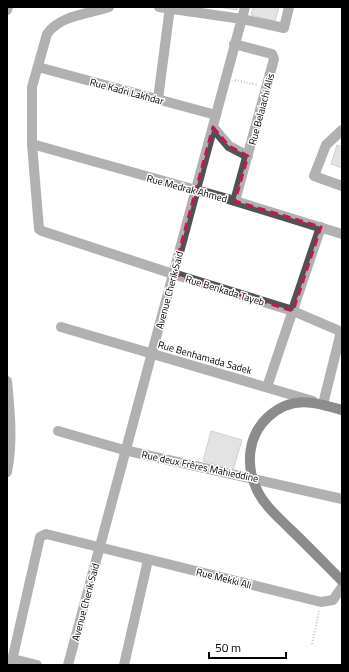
<svg xmlns="http://www.w3.org/2000/svg" width="349" height="672" font-family="'Titillium Web',sans-serif">
<rect width="100%" height="100%" fill="#fff"/>
<g fill="#c2c2c2" stroke="#969696">
<polygon points="219,7 238,7 237,10"/>
<polygon points="253,7 279,7 275,21 251,15"/>
<polygon points="337,145 342,147 342,168 331,164"/>
<polygon points="211,431 242,440 233,470 203,461"/>
</g>
<g fill="none" stroke-linecap="round" stroke-linejoin="round">
<g stroke="#747474" stroke-width="2" stroke-dasharray="1 2" stroke-linecap="butt">
<polyline points="235,80 258,85"/>
<polyline points="312,644 319,611"/>
</g>
<g stroke="#525252" stroke-width="10">
<path d="M109,7C89,14 60,15 47,34L32,87V144L39,229L42,231L173,274L293,311L342,332"/>
<polyline points="159,7 242,19 284,28 289,7"/>
<polyline points="7,10 8,7"/>
<polyline points="234,44 272,54 274,59 235,201"/>
<polyline points="38,67 216,115"/>
<polyline points="158,99 170,7"/>
<polyline points="213,127 229,146 248,156"/>
<polyline points="342,130 326,145 314,176 342,186"/>
<polyline points="32,144 235,201 342,234"/>
<polyline points="61,327 313,401"/>
<path d="M7,381C10,412 13,442 7,472"/>
<polyline points="267,387 321,227"/>
<polyline points="323,404 341,332"/>
<polyline points="58,431 124,450 342,499"/>
<polyline points="13,659 37,665"/>
<polyline points="11,665 40,537 46,534 321,602 333,600 342,587"/>
<polyline points="68,665 245,7"/>
<polyline points="124,665 148,560"/>
</g>
<path stroke="#000" stroke-width="10" d="M342,410C315,402 292,395 268,417C248,435 245,465 257,490C264,505 278,517 290,529C308,546 325,564 342,581"/>
</g>
<path d="M0 0H349V672H0ZM213,127L229,146L248,156L235,201L321,227L293,311L173,274Z" fill="#fff" fill-opacity=".55" fill-rule="evenodd"/>
<path fill="none" stroke="#c2185b" stroke-width="3" stroke-dasharray="8 5" stroke-linejoin="round" d="M213,127L229,146L248,156L235,201L321,227L293,311L173,274Z"/>
<g text-anchor="middle" stroke-width="3" stroke-linejoin="round" paint-order="stroke">
<g font-size="10" fill="#000" stroke="#fff">
<text transform="translate(127 91) rotate(15)" y="4">Rue Kadri Lakhdar</text>
<text transform="translate(261 109) rotate(-75)" y="4">Rue Belaiachi Alis</text>
<text transform="translate(187 188) rotate(15)" y="4">Rue Medrak Ahmed</text>
<text transform="translate(169 290) rotate(-75)" y="4">Avenue Cherik Said</text>
<text transform="translate(225 290) rotate(17)" y="4">Rue Benkada Tayeb</text>
<text transform="translate(205 357) rotate(16)" y="4">Rue Benhamada Sadek</text>
<text transform="translate(200 466) rotate(12)" y="4">Rue deux Frères Mahieddine</text>
<text transform="translate(224 578) rotate(14)" y="4">Rue Mekki Ali</text>
<text transform="translate(85 602) rotate(-75)" y="4">Avenue Cherik Said</text>
</g>
</g>
<rect width="349" height="672" fill="none" stroke="#000000" stroke-width="16"/>
<path d="M209 652v6h77v-6" fill="none" stroke="#000000" stroke-width="2"/>
<text x="215" y="652" font-size="12" fill="#000000" stroke="#ffffff" stroke-width="3" paint-order="stroke">50 m</text>
</svg>
